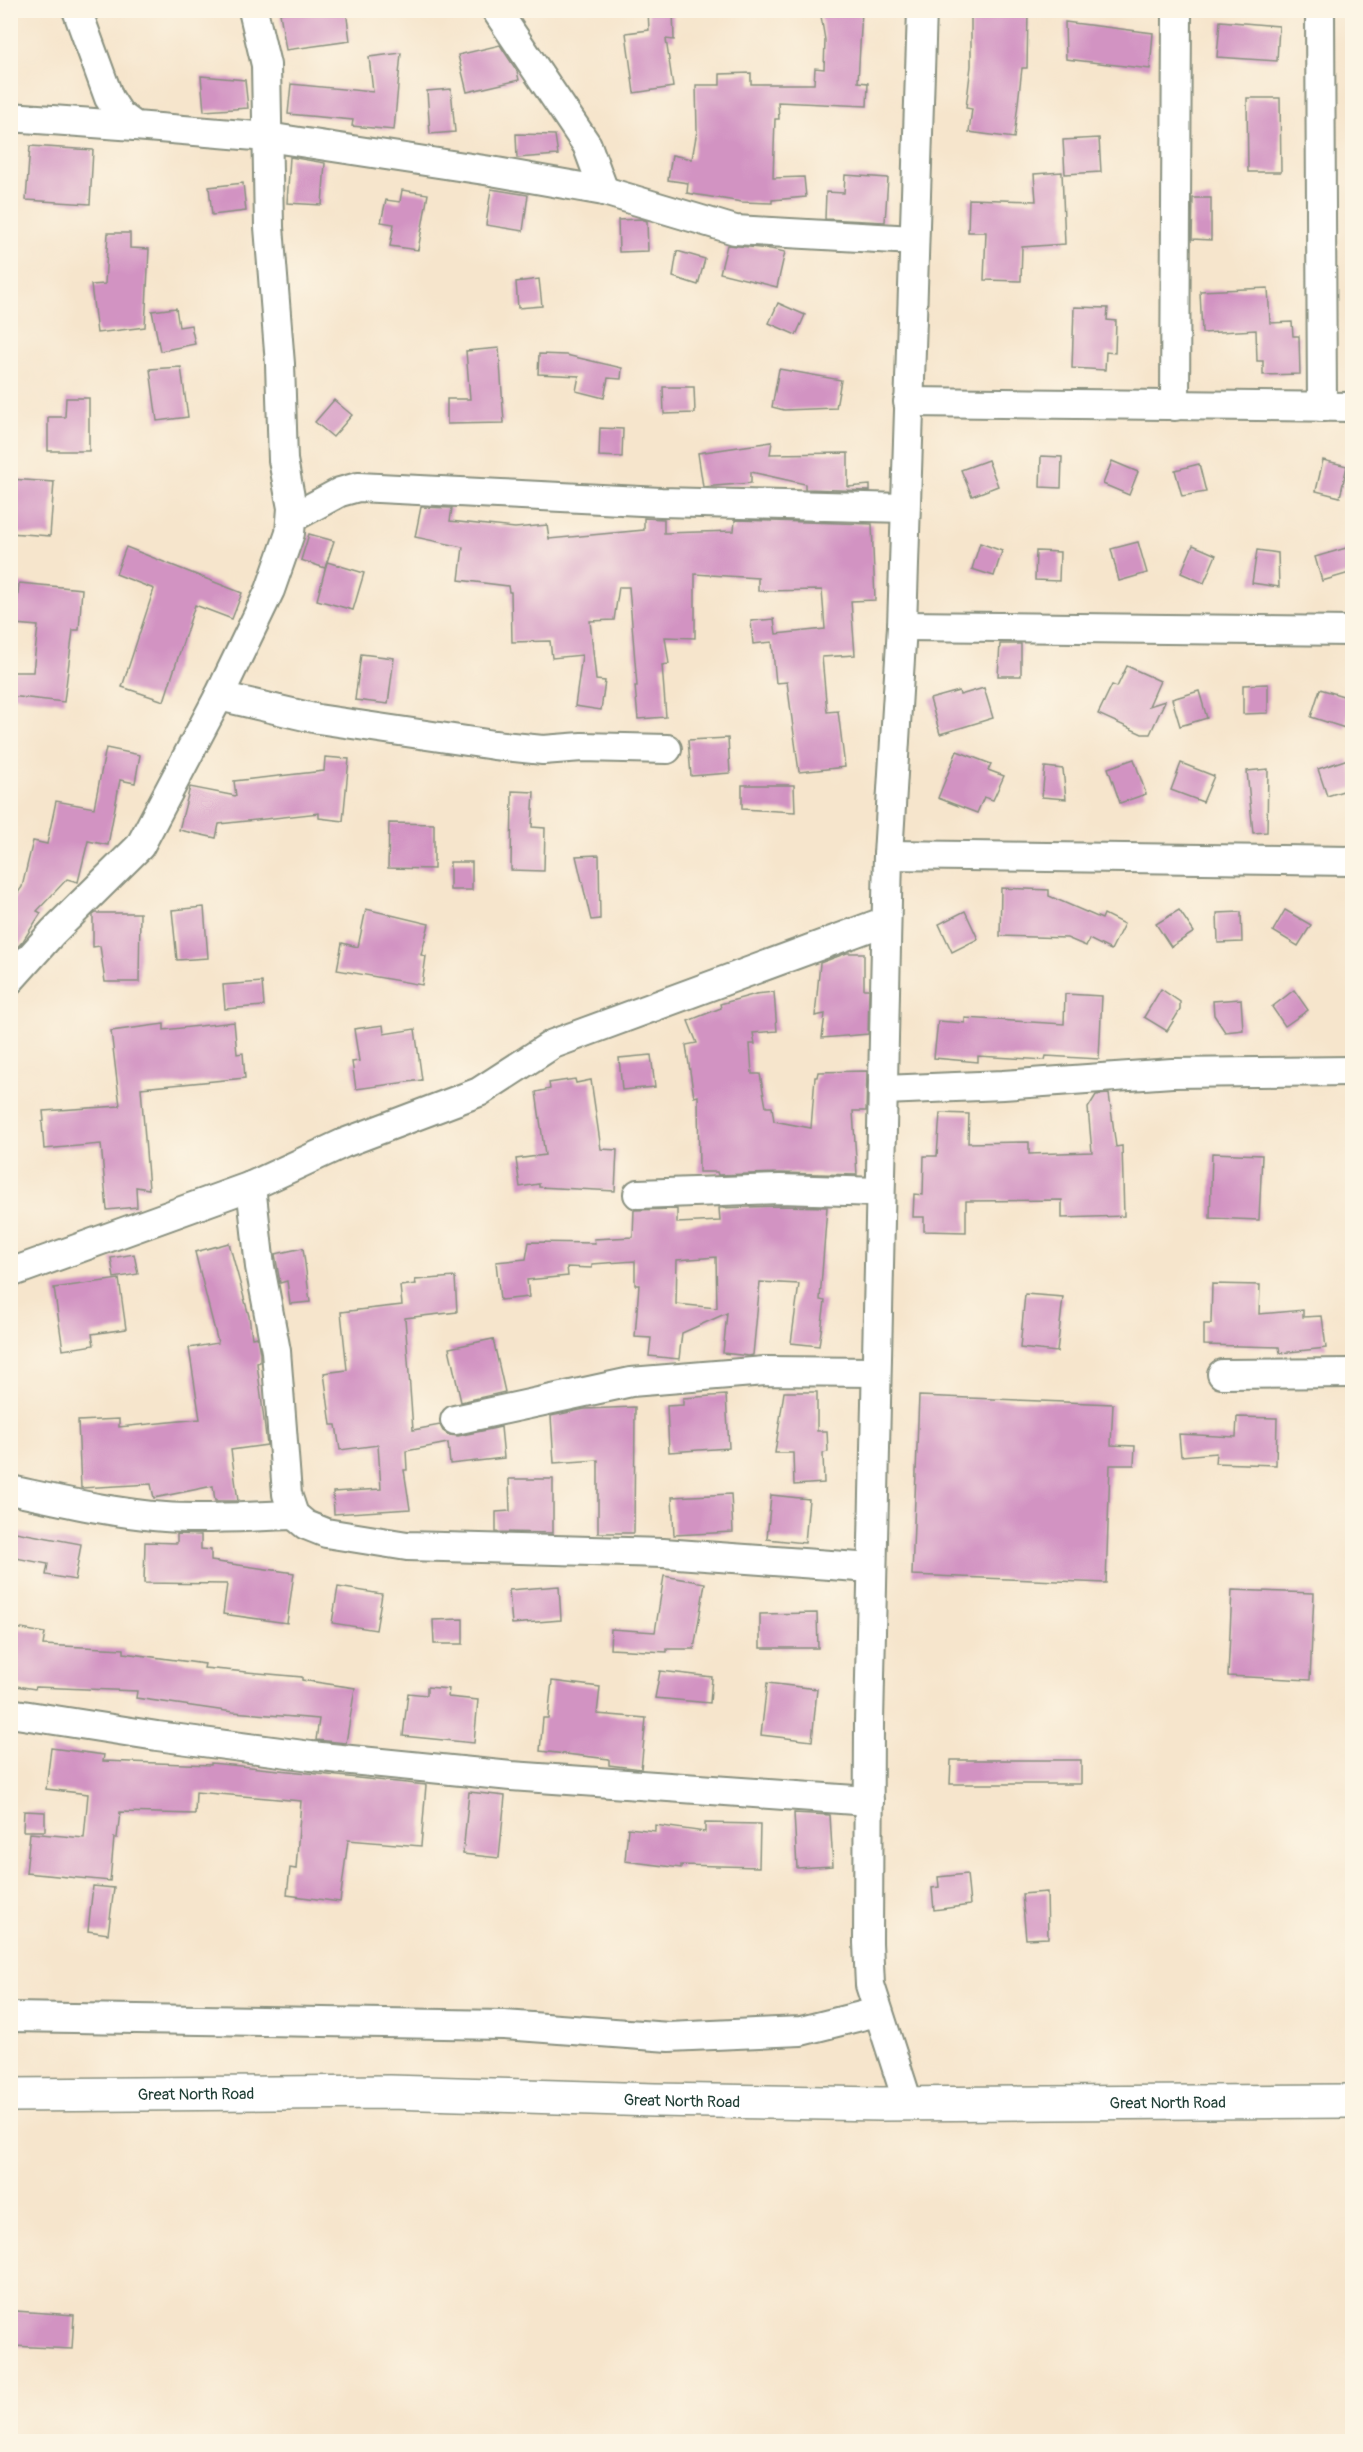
<svg xmlns="http://www.w3.org/2000/svg" width="1363" height="2452" font-family="Pangolin,sans-serif">
<rect width="100%" height="100%" fill="#fcf5e5"/>
<filter id="ink" filterUnits="userSpaceOnUse"><feTurbulence type="fractalNoise" baseFrequency=".0167" numOctaves="2"/><feDisplacementMap in="SourceGraphic" scale="12" xChannelSelector="R" yChannelSelector="G"/><feConvolveMatrix kernelMatrix="1 2 1 2 8 2 1 2 1" color-interpolation-filters="sRGB"/></filter>
<filter id="wash" filterUnits="userSpaceOnUse"><feTurbulence type="fractalNoise" baseFrequency=".008" numOctaves="4" result="noise"/><feDisplacementMap in="SourceGraphic" scale="24" xChannelSelector="R" yChannelSelector="G"/><feGaussianBlur stdDeviation="1.35" result="paint"/><feColorMatrix in="noise" values="0 0 0 0 0 0 0 0 0 0 0 0 0 0 0 0 0 1.4 0 .05"/><feComposite in="paint" operator="in"/></filter>
<g filter="url(#wash)">
<rect width="100%" height="100%" fill="#f6e5cc"/>
<g id="blocks">
<g fill="#d293c2" fill-rule="evenodd">
<polygon points="298,10 346,10 350,41 286,50 280,13"/>
<polygon points="648,10 673,10 674,40 666,39 673,87 634,93 626,33 649,30"/>
<polygon points="820,10 862,10 858,82 868,83 867,106 778,102 779,119 775,119 773,178 804,177 806,197 772,200 772,203 742,202 687,193 688,183 668,180 672,155 692,159 697,131 696,85 720,85 720,74 751,73 751,84 814,84 815,68 824,69 825,40"/>
<polygon points="971,10 1028,10 1027,68 1022,68 1014,138 969,132 972,109 966,108 971,66"/>
<polygon points="1220,21 1279,26 1277,61 1217,57"/>
<polygon points="1065,22 1153,33 1150,69 1066,59"/>
<polygon points="500,45 517,71 519,80 467,92 458,55"/>
<polygon points="401,53 394,130 352,126 353,120 288,114 291,84 373,92 369,57"/>
<polygon points="201,76 245,80 248,108 204,111"/>
<polygon points="451,89 455,132 430,134 427,91"/>
<polygon points="1247,98 1280,98 1281,172 1248,172"/>
<polygon points="516,134 555,135 558,155 517,158"/>
<polygon points="1099,138 1101,172 1065,174 1063,140"/>
<polygon points="30,146 93,150 90,204 26,200"/>
<polygon points="290,157 325,163 322,205 287,203"/>
<polygon points="1062,172 1065,244 1022,247 1021,281 984,280 986,232 968,232 969,199 1036,201 1034,174"/>
<polygon points="845,175 888,178 885,222 825,219 826,192 844,193"/>
<polygon points="243,183 246,211 212,215 209,187"/>
<polygon points="491,189 528,195 523,231 486,225"/>
<polygon points="402,190 428,194 418,250 390,246 394,224 381,222 386,200 400,202"/>
<polygon points="1193,198 1211,198 1211,240 1192,239"/>
<polygon points="641,219 647,221 648,251 619,252 618,220"/>
<polygon points="108,233 130,233 130,248 149,249 145,327 97,333 91,285 105,284"/>
<polygon points="727,245 771,249 785,252 777,287 720,273"/>
<polygon points="677,251 705,259 698,285 673,277"/>
<polygon points="539,279 542,306 518,308 516,282"/>
<polygon points="1268,288 1270,323 1292,322 1293,336 1299,336 1300,374 1263,375 1263,361 1257,361 1256,330 1202,333 1200,291"/>
<polygon points="778,303 805,315 796,335 769,323"/>
<polygon points="1074,307 1108,308 1107,320 1116,321 1115,353 1106,352 1105,370 1072,368"/>
<polygon points="176,308 179,327 191,325 195,344 160,351 152,311"/>
<polygon points="499,348 504,423 447,424 447,399 470,399 466,351"/>
<polygon points="539,354 566,355 622,368 621,379 608,378 604,398 576,391 579,376 538,374"/>
<polygon points="181,367 188,417 157,421 150,369"/>
<polygon points="779,369 841,380 836,408 784,410 772,407"/>
<polygon points="663,387 694,387 695,413 664,414"/>
<polygon points="66,398 89,398 89,451 48,451 48,417 65,417"/>
<polygon points="334,400 352,415 333,437 315,422"/>
<polygon points="600,428 623,429 622,457 599,456"/>
<polygon points="772,442 770,454 848,453 848,487 870,485 870,491 805,489 805,484 751,472 751,483 703,487 698,453"/>
<polygon points="1041,456 1062,457 1061,488 1040,487"/>
<polygon points="988,460 998,486 972,496 961,470"/>
<polygon points="1323,460 1347,466 1340,497 1316,491"/>
<polygon points="1112,461 1138,472 1129,495 1103,484"/>
<polygon points="1199,464 1206,492 1182,496 1175,470"/>
<polygon points="10,479 54,482 50,536 10,533"/>
<polygon points="421,507 452,508 450,521 515,528 547,525 549,539 644,530 644,518 664,519 664,533 734,531 735,520 872,524 875,600 851,601 855,655 822,657 827,712 838,711 845,767 799,772 787,682 776,683 772,642 753,644 751,621 774,619 776,634 825,629 822,590 758,591 758,578 695,574 695,638 665,637 669,664 662,665 666,717 638,719 635,686 637,686 629,587 619,587 614,620 590,621 596,680 605,681 601,710 575,706 582,655 552,658 550,641 512,642 511,592 509,592 508,586 459,580 463,547 415,537"/>
<polygon points="309,534 334,541 325,568 301,560"/>
<polygon points="1138,542 1147,573 1119,581 1111,549"/>
<polygon points="980,543 1002,551 994,576 972,569"/>
<polygon points="1193,545 1216,555 1204,583 1181,573"/>
<polygon points="1353,546 1353,572 1322,581 1315,557"/>
<polygon points="126,547 242,593 232,619 195,605 164,701 122,687 154,589 116,574"/>
<polygon points="1257,550 1278,553 1279,587 1252,583"/>
<polygon points="1036,551 1060,552 1059,581 1035,580"/>
<polygon points="327,562 364,573 353,610 317,600"/>
<polygon points="19,583 82,589 79,630 73,630 64,702 10,696 10,672 33,672 38,626 15,624"/>
<polygon points="1000,644 1021,644 1021,676 998,676"/>
<polygon points="361,654 394,658 388,704 355,700"/>
<polygon points="1127,666 1160,681 1149,706 1165,701 1150,734 1142,734 1098,714 1112,685 1117,687"/>
<polygon points="1268,684 1268,713 1243,714 1243,685"/>
<polygon points="984,688 993,718 940,734 930,699 959,691 960,695"/>
<polygon points="1320,689 1353,699 1345,728 1311,717"/>
<polygon points="1199,691 1207,718 1180,726 1172,699"/>
<polygon points="728,738 730,773 691,776 688,740"/>
<polygon points="106,748 140,755 135,783 120,780 108,845 88,841 78,882 67,879 37,911 41,913 23,941 10,955 10,904 22,887 33,841 47,844 56,801 94,808"/>
<polygon points="957,751 991,764 988,770 1004,776 993,800 984,797 977,813 938,798"/>
<polygon points="325,757 349,759 343,821 319,818 319,813 219,824 216,838 179,830 190,787 236,796 234,781 324,771"/>
<polygon points="1134,759 1146,794 1120,803 1108,768"/>
<polygon points="1348,759 1353,774 1353,788 1327,796 1318,769"/>
<polygon points="1181,763 1214,776 1203,802 1171,790"/>
<polygon points="1045,767 1063,769 1066,799 1042,797"/>
<polygon points="1268,769 1267,832 1253,833 1247,771"/>
<polygon points="742,785 794,785 795,812 742,809"/>
<polygon points="512,791 534,792 532,827 545,828 544,871 511,870"/>
<polygon points="389,823 434,824 434,869 388,868"/>
<polygon points="599,855 600,919 591,920 576,856"/>
<rect x="450" y="862" width="22" height="28"/>
<polygon points="1001,888 1049,890 1049,896 1102,919 1104,914 1124,924 1111,950 1089,939 1086,946 1067,938 1000,936"/>
<polygon points="204,907 208,958 177,960 172,910"/>
<polygon points="366,909 429,924 421,955 426,956 422,985 337,970 342,943 358,947"/>
<polygon points="1179,910 1194,932 1171,947 1156,924"/>
<polygon points="1285,910 1311,925 1298,946 1273,931"/>
<polygon points="965,911 978,939 952,952 939,924"/>
<polygon points="1241,912 1242,942 1218,943 1217,913"/>
<polygon points="96,913 140,913 139,982 105,982 100,946 93,947 93,915"/>
<polygon points="847,953 864,953 864,989 869,989 868,1034 822,1038 825,1014 815,1016 820,963"/>
<polygon points="262,982 264,1006 225,1009 223,985"/>
<polygon points="1161,989 1180,1002 1180,1010 1167,1031 1144,1017"/>
<polygon points="1294,990 1308,1010 1285,1026 1272,1007"/>
<polygon points="774,992 777,1031 753,1033 755,1044 750,1044 752,1074 760,1074 766,1107 772,1107 774,1121 811,1128 815,1077 817,1077 818,1072 867,1071 866,1111 853,1111 857,1175 780,1173 718,1175 717,1172 699,1172 698,1096 694,1097 686,1045 697,1043 688,1021 721,1008 720,1004 756,994"/>
<polygon points="1065,994 1102,996 1099,1059 1046,1056 1045,1060 978,1056 978,1062 934,1058 938,1021 965,1023 965,1018 1064,1024"/>
<polygon points="1241,999 1243,1030 1225,1032 1214,1015 1213,1001"/>
<polygon points="234,1022 237,1054 243,1053 245,1078 141,1088 149,1189 136,1187 137,1207 107,1210 101,1144 44,1149 42,1122 44,1121 43,1111 120,1106 111,1031 164,1024 164,1030"/>
<polygon points="383,1025 384,1034 415,1029 422,1080 356,1089 352,1062 359,1061 354,1029"/>
<polygon points="651,1055 655,1087 622,1090 619,1058"/>
<polygon points="575,1079 576,1083 591,1080 601,1149 617,1150 615,1191 539,1187 539,1184 520,1187 516,1159 545,1155 536,1092 550,1089 549,1083"/>
<polygon points="1109,1094 1116,1147 1122,1146 1124,1216 1062,1218 1062,1200 966,1201 966,1232 924,1231 924,1217 913,1217 914,1194 923,1195 924,1156 937,1156 940,1113 969,1114 968,1143 1029,1142 1029,1154 1092,1152 1088,1108 1096,1095"/>
<polygon points="1212,1153 1262,1155 1259,1220 1210,1218"/>
<path d="M780,1206L827,1207L820,1300L825,1301L819,1346L791,1343L799,1284L760,1282L753,1355L749,1356L723,1353L727,1313L682,1333L679,1359L649,1356L651,1338L635,1337L639,1285H635V1261L592,1264V1268L567,1267L568,1276L527,1280L529,1297L500,1300L496,1262L526,1259L529,1242L595,1243L594,1239L633,1237L634,1210L677,1209V1223L720,1221L719,1208ZM716,1257L717,1308L676,1304L677,1260Z"/>
<polygon points="229,1243 249,1316 252,1338 257,1337 260,1353 260,1362 257,1363 267,1445 231,1450 238,1501 215,1501 213,1486 154,1498 151,1484 81,1488 78,1421 119,1419 119,1427 200,1419 189,1348 218,1343 195,1252"/>
<polygon points="303,1248 310,1302 290,1304 287,1281 280,1283 275,1254"/>
<polygon points="134,1254 138,1274 114,1278 111,1258"/>
<polygon points="455,1277 457,1312 405,1318 413,1430 440,1425 443,1431 449,1435 458,1436 501,1427 504,1458 450,1464 448,1443 406,1451 407,1470 404,1470 410,1509 334,1514 333,1492 381,1489 378,1445 340,1450 336,1425 331,1425 324,1373 347,1370 341,1312 402,1305 400,1286 416,1284 415,1280"/>
<polygon points="119,1279 126,1329 92,1334 94,1345 63,1350 54,1288"/>
<polygon points="1212,1284 1260,1285 1259,1314 1303,1310 1303,1317 1322,1316 1326,1348 1280,1353 1279,1347 1204,1345 1204,1324 1211,1324"/>
<polygon points="1025,1294 1063,1297 1057,1352 1020,1348"/>
<polygon points="493,1339 505,1392 461,1402 449,1348"/>
<polygon points="784,1392 817,1392 817,1431 827,1431 828,1452 823,1453 824,1483 794,1485 793,1453 775,1453"/>
<polygon points="726,1395 729,1448 669,1452 667,1406 683,1405 683,1398"/>
<polygon points="919,1396 1113,1404 1111,1445 1135,1446 1134,1465 1110,1465 1106,1583 912,1575"/>
<polygon points="635,1407 634,1533 598,1533 598,1460 554,1463 551,1416 585,1409"/>
<polygon points="1237,1417 1277,1418 1276,1465 1215,1463 1216,1453 1181,1456 1179,1434 1236,1437"/>
<polygon points="509,1479 553,1479 553,1533 496,1532 496,1512 510,1511"/>
<polygon points="731,1494 733,1532 674,1535 672,1497"/>
<polygon points="771,1495 809,1499 805,1543 767,1539"/>
<polygon points="10,1531 81,1544 75,1580 46,1575 48,1564 10,1557"/>
<polygon points="177,1534 201,1535 201,1549 211,1550 211,1561 294,1573 287,1623 223,1614 227,1584 144,1583 145,1542 177,1543"/>
<polygon points="664,1576 705,1583 694,1649 667,1649 667,1652 610,1649 611,1629 655,1632"/>
<polygon points="559,1586 561,1620 512,1624 509,1590"/>
<polygon points="338,1587 382,1594 376,1630 332,1623"/>
<polygon points="1232,1590 1314,1593 1310,1680 1228,1676"/>
<polygon points="817,1613 818,1648 760,1648 760,1614"/>
<polygon points="463,1619 463,1644 434,1644 433,1620"/>
<polygon points="10,1627 45,1633 43,1645 124,1649 124,1653 205,1664 204,1668 302,1677 302,1680 355,1688 346,1743 316,1740 319,1719 233,1712 136,1698 137,1691 36,1687 35,1689 10,1685"/>
<polygon points="660,1671 712,1677 710,1703 655,1698"/>
<polygon points="552,1681 600,1687 597,1714 646,1718 641,1769 609,1765 609,1759 540,1751 543,1718 548,1718"/>
<polygon points="767,1683 817,1689 812,1741 761,1735"/>
<polygon points="427,1687 449,1689 448,1697 478,1700 474,1743 403,1736 408,1693 427,1695"/>
<polygon points="51,1748 104,1755 103,1761 211,1765 211,1763 426,1785 421,1846 348,1840 340,1902 287,1895 290,1868 296,1869 301,1801 196,1792 195,1814 120,1812 117,1838 114,1838 110,1881 26,1873 30,1833 84,1838 88,1794 46,1789"/>
<polygon points="951,1760 1081,1760 1081,1784 950,1784"/>
<polygon points="469,1792 505,1796 499,1858 463,1854"/>
<polygon points="24,1811 45,1812 45,1831 23,1831"/>
<polygon points="794,1813 830,1815 833,1866 797,1868"/>
<polygon points="705,1823 760,1824 759,1867 681,1865 681,1868 625,1861 628,1828 655,1831 655,1825 705,1832"/>
<polygon points="967,1874 970,1905 934,1910 932,1888 939,1887 938,1877"/>
<polygon points="93,1886 114,1888 108,1934 88,1931"/>
<polygon points="1047,1892 1048,1938 1026,1939 1022,1894"/>
<polygon points="15,2311 74,2315 72,2349 13,2346"/>
</g>
</g>
</g>
<g filter="url(#ink)">
<use href="#blocks" fill-opacity="0" stroke="#8a9180" stroke-width="1.5"/>
<g fill="none" stroke-linecap="round" stroke-linejoin="round">
<defs>
<g id="minor">
<polyline points="77,10 109,98 120,115 135,126 267,137 491,171 604,191 735,230 914,240"/>
<polyline points="496,10 587,145 604,191"/>
<polyline points="1320,10 1322,407"/>
<polyline points="10,117 135,126"/>
<polyline points="908,402 1352,407"/>
<polyline points="1175,406 1177,10"/>
<polyline points="292,518 340,492 358,487 661,502 905,508"/>
<polyline points="902,626 1352,631"/>
<polyline points="219,696 318,719 494,745 543,750 582,747 667,749"/>
<polyline points="888,855 1352,861"/>
<polyline points="10,980 53,932 140,846 219,696 270,590 290,533 292,508 283,460 280,364 269,227 266,65 253,10"/>
<polyline points="884,1090 1003,1085 1172,1073 1352,1071"/>
<polyline points="251,1186 260,1267 276,1351 287,1494 294,1515 306,1525 326,1533 407,1546 663,1553 872,1568"/>
<polyline points="638,1194 780,1189 880,1192"/>
<polyline points="10,1273 251,1186 344,1143 479,1092 553,1044 886,921"/>
<polyline points="1222,1374 1352,1373"/>
<polyline points="455,1420 631,1382 765,1371 876,1372"/>
<path d="M10,1490C62,1501 113,1513 165,1517C208,1520 251,1516 294,1515"/>
<polyline points="10,1713 157,1736 311,1756 511,1776 869,1801"/>
<polyline points="10,2017 504,2025 669,2037 801,2031 877,2012"/>
<polyline points="908,2103 870,1985 868,1943 869,1723 888,855 902,626 922,10"/>
</g>
<g id="highway">
<path id="s1" d="M10,2095L390,2092L655,2100L880,2104L1352,2101"/>
</g>
</defs>
<use href="#minor" stroke="#8a9180" stroke-width="32"/>
<use href="#highway" stroke="#8a9180" stroke-width="36"/>
<use href="#minor" stroke="#fff" stroke-width="28"/>
<use href="#highway" stroke="#fff" stroke-width="33"/>
</g>
</g>
<g text-anchor="middle" stroke-width="4.5" stroke-linejoin="round" paint-order="stroke">
<g font-size="16" fill="#1f3d34" stroke="#fcf5e5">
<text dy="6" stroke="none"><textPath href="#s1" startOffset="186">Great North Road</textPath></text>
<text dy="6" stroke="none"><textPath href="#s1" startOffset="672">Great North Road</textPath></text>
<text dy="6" stroke="none"><textPath href="#s1" startOffset="1158">Great North Road</textPath></text>
</g>
</g>
<rect width="1363" height="2452" fill="none" stroke="#fcf5e5" stroke-width="36"/>
</svg>
